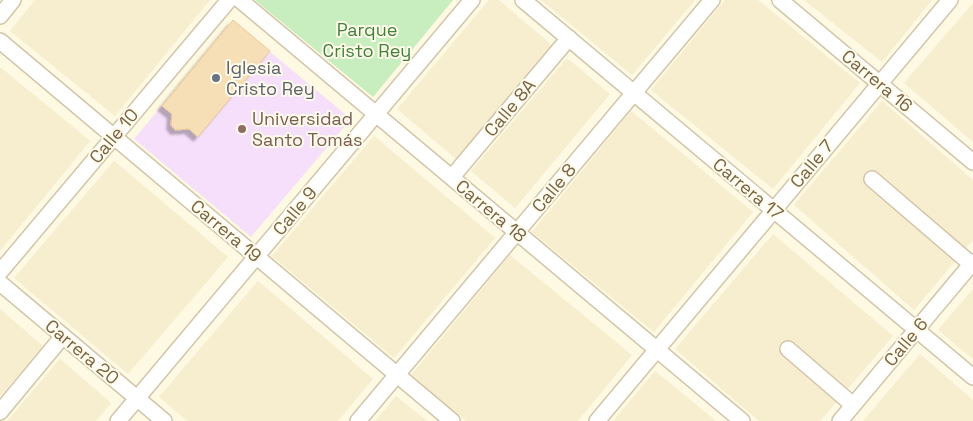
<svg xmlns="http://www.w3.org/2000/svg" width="973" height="421" font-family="'Space Grotesk',sans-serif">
<defs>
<filter id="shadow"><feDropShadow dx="-4.5" dy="4.5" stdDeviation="1" flood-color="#0004"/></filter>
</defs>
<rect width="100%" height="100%" fill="#fef9e2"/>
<g fill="#f7edcf">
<polygon points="35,0 210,0 115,116 10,31"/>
<polygon points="489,0 499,0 552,45 456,159 397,109"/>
<polygon points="541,0 695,0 632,75"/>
<polygon points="725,0 758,0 860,83 773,189 651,90"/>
<polygon points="804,0 932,0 882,62"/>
<polygon points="973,3 973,142 904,83"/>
<polygon points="567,58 610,94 515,208 471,171"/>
<polygon points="0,67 90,141 0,251"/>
<polygon points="882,101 973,180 973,240 914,310 794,205"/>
<polygon points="631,111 753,212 654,332 532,232"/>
<polygon points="374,136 495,238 394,358 272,256"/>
<polygon points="114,161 228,257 128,374 14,278"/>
<polygon points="773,234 893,336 820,421 759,421 675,349"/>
<polygon points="510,255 632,355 578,421 466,421 411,375"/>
<polygon points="258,281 373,379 338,421 187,421 159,397"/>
<polygon points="973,289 973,359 938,330"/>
<polygon points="0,309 43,346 0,397"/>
<polygon points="920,354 973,400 973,421 863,421"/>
<polygon points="60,359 111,403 96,421 7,421"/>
<polygon points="655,371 716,421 613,421"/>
<polygon points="396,396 427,421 375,421"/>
</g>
<polygon fill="#f6dffb" points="233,21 351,119 251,237 134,139"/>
<polygon fill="#c8edbf" points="255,0 453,0 373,97"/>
<polygon fill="#f6deb7" stroke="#eac896" filter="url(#shadow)" points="233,20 270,51 198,137 189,129 175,130 171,125 172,114 162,106"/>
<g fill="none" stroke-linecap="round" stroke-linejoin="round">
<defs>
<g id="minor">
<polyline points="240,0 742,421"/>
<polyline points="523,0 973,377"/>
<polyline points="780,0 973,162"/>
<polyline points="0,16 13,0"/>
<polyline points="0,41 452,421"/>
<polyline points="452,177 569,38"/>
<polyline points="872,179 971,264"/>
<polyline points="0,272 229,0"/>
<polyline points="0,283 164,421"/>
<polyline points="788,349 853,405"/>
<polyline points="0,412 63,336"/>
<polyline points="118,421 472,0"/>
<polyline points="358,421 712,0"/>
<polyline points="597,421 950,0"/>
<polyline points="840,421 973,262"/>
</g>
</defs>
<use href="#minor" stroke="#d2c5aa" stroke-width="18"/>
<use href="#minor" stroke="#fff" stroke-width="15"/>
</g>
<circle fill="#6b7280" stroke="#fffbea" stroke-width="2" cx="216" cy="78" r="5"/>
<circle fill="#8d6e63" stroke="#fffbea" stroke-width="2" cx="242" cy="129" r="5"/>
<g text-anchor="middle" stroke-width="4" stroke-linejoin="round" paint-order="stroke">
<g font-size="18" fill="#42803c" stroke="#fffbea">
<text x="367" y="36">Parque<tspan x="367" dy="21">Cristo Rey</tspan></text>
</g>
<g font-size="18" fill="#5b616d" stroke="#fffbea" text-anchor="start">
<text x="226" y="74">Iglesia<tspan x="226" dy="21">Cristo Rey</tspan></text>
</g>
<g font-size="18" fill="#786346" stroke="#fffbea">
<text transform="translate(877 81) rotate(40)" y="6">Carrera 16</text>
<text transform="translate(510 108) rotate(-50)" y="6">Calle 8A</text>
<text transform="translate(114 136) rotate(-50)" y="6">Calle 10</text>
<text transform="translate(812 164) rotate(-50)" y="6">Calle 7</text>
<text transform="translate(554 188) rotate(-50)" y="6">Calle 8</text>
<text transform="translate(748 189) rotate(40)" y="6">Carrera 17</text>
<text transform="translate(295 211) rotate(-50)" y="6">Calle 9</text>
<text transform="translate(491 211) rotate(40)" y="6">Carrera 18</text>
<text transform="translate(226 231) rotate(40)" y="6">Carrera 19</text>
<text transform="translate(906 342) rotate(-50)" y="6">Calle 6</text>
<text transform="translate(82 352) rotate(40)" y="6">Carrera 20</text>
</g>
<g font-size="18" fill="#785e54" stroke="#fffbea" text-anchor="start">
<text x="252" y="125">Universidad<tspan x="252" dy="21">Santo Tomás</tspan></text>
</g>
</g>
</svg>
